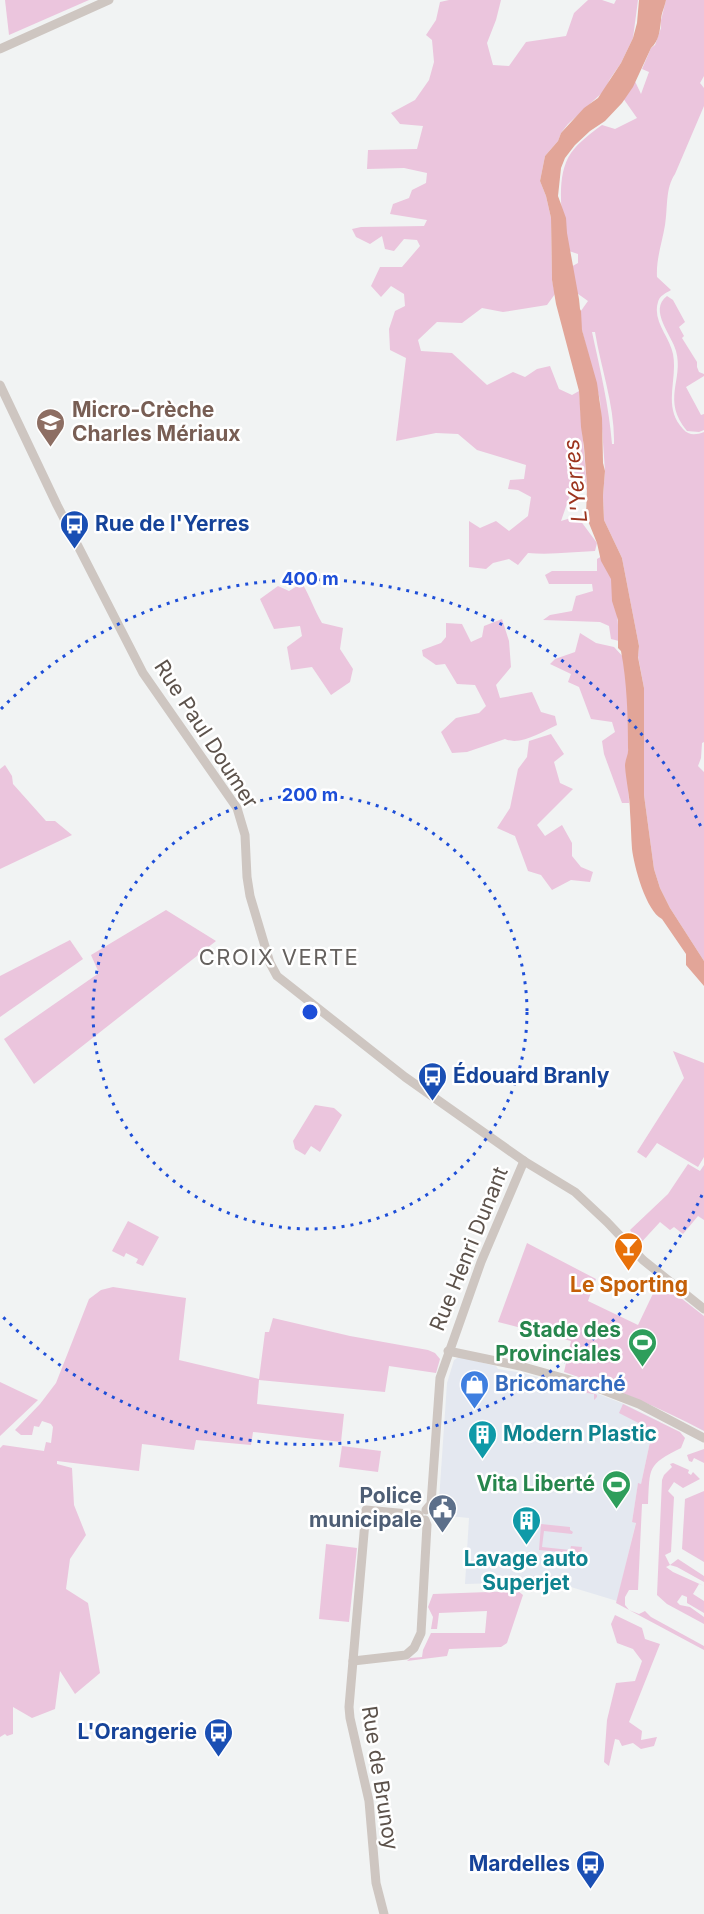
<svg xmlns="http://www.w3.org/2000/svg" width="704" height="1914" font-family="Inter,sans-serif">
<rect width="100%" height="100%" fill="#f1f3f3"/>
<polygon fill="#e4e8f0" points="459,1357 496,1366 498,1369 523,1373 593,1392 624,1404 660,1422 654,1437 650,1442 641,1484 638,1484 632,1522 636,1522 617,1601 561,1584 536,1582 465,1584 469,1518 438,1515 447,1383 454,1360"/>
<g fill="#ebc5dd" fill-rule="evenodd">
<polygon points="5,0 89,0 9,35"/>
<path d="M449,0H501L496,20L487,43L493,65L509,66L526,42L566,36L574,13L588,0H602L614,4L616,0H638L633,38L621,63L610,79L604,91L568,124L561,133L558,141L545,156L540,181L546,196L551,218L552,280L555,294L547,305L503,312L482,308L462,323L437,322L418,340L421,351L452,353L487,385L513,372L525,377L537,369L550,366L559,389L572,395L579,391L587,489L570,495L561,521L577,516L597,543L595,551C573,552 550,555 528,553L518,565L509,559L493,563L486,569L469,567V521L480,528L496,521L509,531L528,516L531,497L518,490L508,489L510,480L524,479L526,465L477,450L458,434L436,433L396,441L406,358L390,350L389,329L395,311L405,306L404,294L391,286L381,297L371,286L380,267H402L420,246L417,240L404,239L394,251L385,249L382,236L370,244L356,237L352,229L361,227L424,226L427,220L390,214L393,204L409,198L412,190L426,183L427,173L404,168L367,169L368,150L417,149L423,126L400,124L391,113L415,100L429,80L434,62L432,40L426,35L436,20L440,2Z"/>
<path d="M666,0H704V76L700,83L704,88V106L675,174C665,189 668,207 665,225C662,243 656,259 657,277L671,290C666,293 659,296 658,302C652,321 670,337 673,354C678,380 662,407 683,429C689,436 696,435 704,432V742L702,743L701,758L698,766L704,772V961L670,908L660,888L654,869L644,795V688L638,656L639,646L622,558L604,520L603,496L605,471L600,400L578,315L588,301L574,291L569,268L578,263V254L566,250C563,222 554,177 571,153C579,142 591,133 602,125L615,129L637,118L618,91L633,77L641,94L649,72L642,69L651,48L655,45L661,28V20ZM592,332H595C601,369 615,406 614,444H612C609,406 600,369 592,332Z"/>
<path d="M667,296L673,300L685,322L679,327L684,336L682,338L697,362V367L699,372L704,374V376L686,387L701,415L704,414V430L699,432L687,431C661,400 684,380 676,351C672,335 648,310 667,296Z"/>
<polygon points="607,553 615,578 619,641 611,639 609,626 600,622 543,620 550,615 572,611 576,596 593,591 592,584 549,584 545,575 552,571 597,571 597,559"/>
<path d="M302,583C310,596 314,610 322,623L343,628L340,649L353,669L350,682L331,695L312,667L291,670L287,647L302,636L300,626L274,629L260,599L278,586L289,591Z"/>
<path d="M502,619L509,641L511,667L496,685L500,698L532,692L541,712L555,716L557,725C542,732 520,746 505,739L467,752L452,753L441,732L456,718L479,713L486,706L475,685L457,684L445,664L436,665L423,656L422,650L441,643L446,637V623L462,624L471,642L482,637L484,626Z"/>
<polygon points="580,633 596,643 614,647 626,660 631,734 628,770 629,803 622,803 604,754 602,741 615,732 612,722 591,719 579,687 568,682 571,674 550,664 555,659 575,652"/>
<polygon points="551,734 564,754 554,762 560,783 573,789 537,825 545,836 562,825 572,843 572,856 581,867 593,872 590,882 571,880 552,890 541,875 528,871 515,836 497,828 510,808 518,769 527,757 529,741"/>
<polygon points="5,765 12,776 13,784 46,821 55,821 72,835 0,869 0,769"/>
<polygon points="166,910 216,941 34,1084 4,1039 99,973 91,955"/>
<polygon points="70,940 83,959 0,1017 0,976"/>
<polygon points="673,1051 704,1063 704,1157 698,1167 657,1143 646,1158 637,1152 684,1078"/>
<polygon points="315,1105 334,1108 342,1115 320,1152 311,1146 305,1155 295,1149 293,1141"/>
<polygon points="688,1164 700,1171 704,1165 704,1220 698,1216 683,1234 674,1227 670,1230 660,1222 637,1247 629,1239 633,1234 630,1230 668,1194"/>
<polygon points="128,1221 159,1237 143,1266 136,1263 138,1259 126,1253 124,1257 112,1251"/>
<path d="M527,1243L596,1279L588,1301L638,1325L659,1281L704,1316V1431C659,1407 613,1388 564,1372L571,1341L498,1322Z"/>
<polygon points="113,1287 186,1298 179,1360 259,1379 265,1332 269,1332 273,1318 350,1336 428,1350 435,1353 440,1359 436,1373 389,1366 385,1392 259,1380 257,1404 344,1414 341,1442 253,1432 251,1445 196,1440 194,1450 142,1444 139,1471 57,1461 57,1464 72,1468 74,1505 86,1535 70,1559 66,1589 88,1603 100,1673 75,1694 60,1671 55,1709 32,1718 13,1707 13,1734 7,1736 5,1734 0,1737 0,1448 3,1445 44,1451 46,1442 51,1443 53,1427 51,1424 42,1421 39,1427 34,1426 32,1435 21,1435 15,1430 40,1404 56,1383 89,1299 101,1290"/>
<path d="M557,1381L565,1384V1385C575,1387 588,1388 597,1395V1397L594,1400V1394L546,1387L554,1384L555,1385Z"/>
<polygon points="0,1382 38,1400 0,1436"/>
<path d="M623,1404L680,1432L685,1438L681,1448C647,1465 650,1467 648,1504H642L638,1590H629L625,1597V1605L629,1610L639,1614L645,1611L651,1617L704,1646V1650L616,1603L636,1523L632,1522L638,1483L641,1484L650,1442L647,1440L650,1435L654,1437L656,1432L619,1413Z"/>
<polygon points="342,1446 381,1451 378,1472 339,1467"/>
<polygon points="704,1449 704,1463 694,1458 692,1462 689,1461 687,1455"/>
<polygon points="673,1463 689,1470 688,1473 691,1475 693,1472 700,1479 683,1488 674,1482 668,1491 674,1497 671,1552 665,1555 670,1565 678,1559 704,1576 704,1582 677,1567 670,1565 666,1567 673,1572 704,1586 699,1584 693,1594 704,1601 704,1613 687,1603 687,1597 682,1595 677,1602 680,1605 690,1607 704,1617 704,1624 667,1604 657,1595 662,1480 664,1475 672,1467 670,1464"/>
<polygon points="704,1491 704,1562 682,1549 685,1499"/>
<polygon points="541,1524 570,1527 570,1530 573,1532 572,1534 544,1531 542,1547 570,1550 571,1546 582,1547 581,1554 539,1550"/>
<polygon points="326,1544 357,1548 349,1622 319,1619"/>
<polygon points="518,1591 523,1595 507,1643 501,1647 449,1649 447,1656 407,1661 410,1658 422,1657 423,1650 431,1633 485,1633 487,1611 439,1613 437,1629 431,1629 433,1617 428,1607 433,1594"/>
<polygon points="615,1615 642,1628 645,1639 660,1644 629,1722 642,1731 641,1740 657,1737 654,1746 641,1749 633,1743 622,1746 619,1740 615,1739 609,1766 604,1762 607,1720 616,1683 635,1681 642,1661 633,1649 617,1643 611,1624"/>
</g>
<path fill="#e2a598" d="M639,0H666C665,6 661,14 661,20C660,30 659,41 651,48L633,87L622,103L605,121L590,131L575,145L565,158L561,168L558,196L566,218L567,233L579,299L580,309L581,311L582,330L597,383L602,418L603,463L605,471L603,496L604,520L622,558L639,646L638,657L644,688V795L654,869L660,888L670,908L704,961V986L686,965V954L662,919C646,911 634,866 632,849C631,836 631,824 630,812C630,796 626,781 625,766C625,759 629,754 628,748C628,716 627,682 621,651L618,648V620L612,601L611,579L601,561L597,543L586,516L587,487L584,447L581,427L579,391L556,304L552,280L551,218L546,196L540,181L545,156L558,141L561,133L584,108L598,98L621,63L633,38L637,23Z"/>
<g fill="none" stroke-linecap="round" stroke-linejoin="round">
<g stroke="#cec6c1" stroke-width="9">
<polyline points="0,49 109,0"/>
<polyline points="0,385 57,505 143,673 237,808 245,835 247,877 250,896 270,963 277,976 405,1077 524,1161 575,1192 607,1222 643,1260 704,1309"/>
<polyline points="448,1351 520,1366 595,1387 639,1404 704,1438"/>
<polyline points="426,1510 431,1504 440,1378 481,1262 524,1161"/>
<polyline points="353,1661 406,1655 414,1648 421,1633 427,1525 425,1520"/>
<polyline points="384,1914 376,1883 369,1801 350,1718 349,1707 366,1510 419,1515"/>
</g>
</g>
<g fill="none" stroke="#1d4ed8" stroke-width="3" stroke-dasharray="3 6">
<circle cx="310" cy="1012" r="217"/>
<path d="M702 1195A433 433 0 0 1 1 1315M1 709A433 433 0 0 1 702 829"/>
</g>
<defs>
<symbol id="school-pin" viewBox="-11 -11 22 30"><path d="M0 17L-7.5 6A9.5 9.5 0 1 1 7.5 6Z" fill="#8d6e63" stroke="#fff"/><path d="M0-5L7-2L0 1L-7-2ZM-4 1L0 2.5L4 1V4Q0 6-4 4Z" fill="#fff"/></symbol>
<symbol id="bus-pin" viewBox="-11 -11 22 30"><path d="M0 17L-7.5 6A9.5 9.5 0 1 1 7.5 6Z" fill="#1a4fb4" stroke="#fff"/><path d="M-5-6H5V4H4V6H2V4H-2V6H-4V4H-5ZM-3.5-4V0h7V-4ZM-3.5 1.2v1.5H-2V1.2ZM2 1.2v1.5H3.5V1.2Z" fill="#fff"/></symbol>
<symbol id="bar-pin" viewBox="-11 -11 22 30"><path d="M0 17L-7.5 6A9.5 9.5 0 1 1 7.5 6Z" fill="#e8710a" stroke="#fff"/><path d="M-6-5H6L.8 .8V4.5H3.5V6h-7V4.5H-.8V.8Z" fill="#fff"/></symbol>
<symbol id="stadium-pin" viewBox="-11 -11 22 30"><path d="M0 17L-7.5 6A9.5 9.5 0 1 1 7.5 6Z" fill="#2e9e5b" stroke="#fff"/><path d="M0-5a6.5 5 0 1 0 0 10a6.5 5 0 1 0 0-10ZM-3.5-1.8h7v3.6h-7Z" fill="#fff"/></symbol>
<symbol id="shop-pin" viewBox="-11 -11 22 30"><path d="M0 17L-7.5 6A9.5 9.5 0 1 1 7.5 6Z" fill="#3f7fe0" stroke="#fff"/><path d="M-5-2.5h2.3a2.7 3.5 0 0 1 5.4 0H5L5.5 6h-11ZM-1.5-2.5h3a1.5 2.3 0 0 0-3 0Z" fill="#fff"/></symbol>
<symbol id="building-pin" viewBox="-11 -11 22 30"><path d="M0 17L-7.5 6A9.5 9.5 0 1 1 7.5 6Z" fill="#0f9aa8" stroke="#fff"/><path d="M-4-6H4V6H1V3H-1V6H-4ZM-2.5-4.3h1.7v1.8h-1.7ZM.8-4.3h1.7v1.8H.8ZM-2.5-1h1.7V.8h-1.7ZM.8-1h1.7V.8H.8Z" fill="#fff"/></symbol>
<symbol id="civic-pin" viewBox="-11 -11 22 30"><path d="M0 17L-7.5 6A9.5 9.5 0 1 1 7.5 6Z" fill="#5c6f8a" stroke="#fff"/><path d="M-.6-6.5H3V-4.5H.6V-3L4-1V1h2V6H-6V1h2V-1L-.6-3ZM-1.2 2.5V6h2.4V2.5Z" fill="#fff"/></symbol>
</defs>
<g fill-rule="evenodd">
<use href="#school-pin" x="34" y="406" width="33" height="45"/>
<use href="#bus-pin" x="58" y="508" width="33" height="45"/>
<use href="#bus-pin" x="416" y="1060" width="33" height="45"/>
<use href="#bar-pin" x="612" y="1230" width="33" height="45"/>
<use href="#stadium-pin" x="626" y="1326" width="33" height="45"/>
<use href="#shop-pin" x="458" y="1368" width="33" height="45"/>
<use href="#building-pin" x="466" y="1418" width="33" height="45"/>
<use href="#stadium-pin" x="600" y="1468" width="33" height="45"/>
<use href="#civic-pin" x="426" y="1492" width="33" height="45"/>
<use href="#building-pin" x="510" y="1504" width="33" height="45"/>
<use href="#bus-pin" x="202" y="1716" width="33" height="45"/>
<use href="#bus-pin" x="574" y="1848" width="33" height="45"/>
</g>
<g text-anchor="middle" stroke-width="5" stroke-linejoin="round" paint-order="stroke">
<g font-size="21" font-weight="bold" fill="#785e54" stroke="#fff" text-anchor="start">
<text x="72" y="417">Micro-Crèche<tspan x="72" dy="24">Charles Mériaux</tspan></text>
</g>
<g font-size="21" font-weight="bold" fill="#164399" stroke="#fff" text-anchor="start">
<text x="95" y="531">Rue de l'Yerres</text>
<text x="453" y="1083">Édouard Branly</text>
<text x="197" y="1739" text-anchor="end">L'Orangerie</text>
<text x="570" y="1871" text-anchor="end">Mardelles</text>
</g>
<g font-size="21" fill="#5c524b" stroke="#fff">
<text transform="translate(206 734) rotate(57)" y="7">Rue Paul Doumer</text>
<text transform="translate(469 1249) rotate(-68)" y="7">Rue Henri Dunant</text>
<text transform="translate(380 1778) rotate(81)" y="7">Rue de Brunoy</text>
</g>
<g font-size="21" font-weight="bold" fill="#c56008" stroke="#fff">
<text x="629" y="1292">Le Sporting</text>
</g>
<g font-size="21" font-weight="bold" fill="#27864d" stroke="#fff" text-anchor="end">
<text x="621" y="1337">Stade des<tspan x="621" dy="24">Provinciales</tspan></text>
<text x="595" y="1491">Vita Liberté</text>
</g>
<g font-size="21" font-weight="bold" fill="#366cbe" stroke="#fff" text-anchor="start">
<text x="495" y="1391">Bricomarché</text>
</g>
<g font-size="21" font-weight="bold" fill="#0d838f" stroke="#fff" text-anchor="start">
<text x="503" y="1441">Modern Plastic</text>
<text x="526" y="1566" text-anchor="middle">Lavage auto<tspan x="526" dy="24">Superjet</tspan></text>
</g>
<g font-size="21" font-weight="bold" fill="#4e5e75" stroke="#fff" text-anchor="end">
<text x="422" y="1503">Police<tspan x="422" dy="24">municipale</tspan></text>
</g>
<g font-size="22" font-style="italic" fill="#9c341e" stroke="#fff">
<text transform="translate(575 481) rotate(-96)" y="8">L'Yerres</text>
</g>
<g font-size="22" letter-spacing="1.5" fill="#65615e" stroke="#fff">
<text x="279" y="965">CROIX VERTE</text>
</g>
</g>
<circle cx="310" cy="1012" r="9" fill="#1d4ed8" stroke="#fff" stroke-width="3"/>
<g font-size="18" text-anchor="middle" font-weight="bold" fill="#1d4ed8" stroke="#fff" stroke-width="5" stroke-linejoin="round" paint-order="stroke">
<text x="310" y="585">400 m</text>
<text x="310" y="801">200 m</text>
</g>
</svg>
